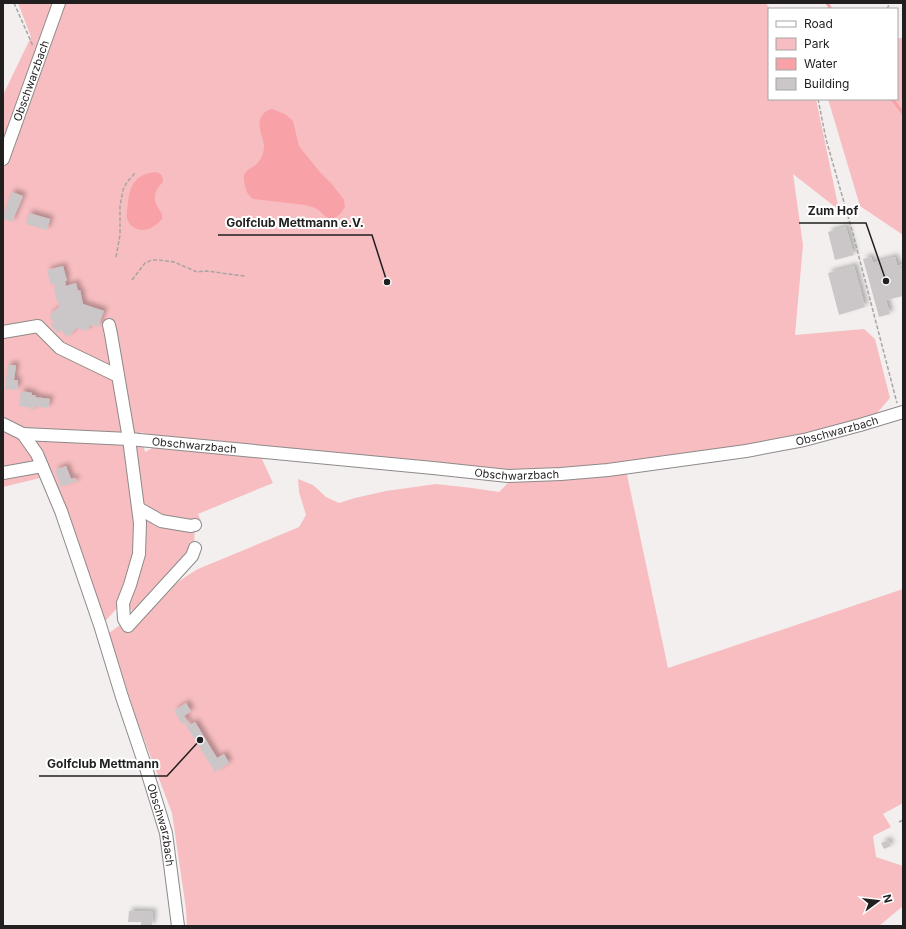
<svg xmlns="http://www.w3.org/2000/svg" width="906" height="929" font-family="Inter,sans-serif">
<defs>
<filter id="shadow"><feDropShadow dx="3.5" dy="-3.5" stdDeviation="2" flood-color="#0004"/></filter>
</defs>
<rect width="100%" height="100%" fill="#f3efef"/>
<g fill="#f7bdc0">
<polygon points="18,3 766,3 770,9 769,9 769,99 816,99 839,210 793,174 803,245 795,335 864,329 875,339 890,398 877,413 801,438 609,467 508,471 156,438 141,432 145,452 156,446 261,457 273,483 198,514 201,521 195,524 194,546 133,611 127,607 129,595 98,629 44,477 3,487 3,95 31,37"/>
<polygon points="897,38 903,38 903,235 860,206 828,99 897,99"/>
<polygon points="626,470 668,668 903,589 903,803 883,814 891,827 873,836 876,857 903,866 903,906 879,926 187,926 186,909 172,813 136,718 109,633 185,577 198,569 299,527 306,515 299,492 298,479 313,485 326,497 339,503 355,498 386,491 436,484 472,488 499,492 509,482"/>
</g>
<g fill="#f8a2a8">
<path d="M272,109L285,114L293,121L299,146L319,171L331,183L338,192L344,200L345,207C341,214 334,223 325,216C322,213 319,210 315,208C312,207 309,206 305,205L253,199C251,197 249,196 248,194C246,191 243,180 244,176C245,169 256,167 259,161C262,158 264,151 264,146C264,140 260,134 260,128C258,119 263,111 272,109Z"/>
<path d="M154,172C161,172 163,176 163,182C155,190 152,198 158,208C161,212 163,214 162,219C155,227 147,232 137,229C132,227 128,223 127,218C126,213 128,207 128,202C130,184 136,175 154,172Z"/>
</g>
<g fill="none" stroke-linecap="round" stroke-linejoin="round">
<g stroke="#f8a2a8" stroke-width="3">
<polyline points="827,3 831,9"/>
<polyline points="892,99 903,113"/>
</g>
</g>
<g fill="#cbc7c8" filter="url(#shadow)">
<polygon points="12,192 23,196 12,222 3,219 3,215"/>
<polygon points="29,213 50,219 47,230 26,224"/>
<polygon points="846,227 854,255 835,260 828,232"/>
<polygon points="871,257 873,263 895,257 897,266 903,264 903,296 886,300 890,314 879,317 863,259"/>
<polygon points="63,266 67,281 65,281 66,286 76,283 78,291 80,290 83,304 104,311 98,327 90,325 87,331 77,328 67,337 61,330 58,333 51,325 54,322 49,316 59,307 58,300 56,300 54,288 55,288 55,284 51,285 47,270"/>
<polygon points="854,266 865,307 839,315 828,273"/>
<polygon points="8,365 16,365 14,380 18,380 17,390 5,389"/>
<polygon points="21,391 32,393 32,395 36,395 35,397 50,399 48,408 34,406 34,410 30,410 31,408 19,406"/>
<polygon points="66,466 71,479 75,478 77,481 61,487 55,470"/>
<polygon points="186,703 191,711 184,716 190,725 195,722 217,758 224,754 229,763 215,772 184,722 182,724 174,711"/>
<polygon points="888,840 891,846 884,849 881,843"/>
<polygon points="129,911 153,912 152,926 141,926 141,922 128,922"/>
</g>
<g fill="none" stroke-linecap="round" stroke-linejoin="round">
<defs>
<g id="minor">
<path id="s1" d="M3,159L59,3"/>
<polyline points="109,325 111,334 129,439 140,523 139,554 130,585 123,603 124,619 128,626 192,556 195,548"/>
<polyline points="3,332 38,326 60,348 118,376"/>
<path id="s2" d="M3,424L23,434L129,439L433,468L508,476L561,474L608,470L746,451L804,440L860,425L903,412"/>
<path id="s3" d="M23,434L37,454L61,511L100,625L122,697L146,768L166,833L178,926"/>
<polyline points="3,473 42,466"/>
<polyline points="138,508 161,521 191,526 195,525"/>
</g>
</defs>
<use href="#minor" stroke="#8e8a8a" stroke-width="14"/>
<g stroke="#a7a4a4" stroke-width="1.5" stroke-dasharray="4 2" stroke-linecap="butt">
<polyline points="14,3 33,46"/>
<polyline points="887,9 890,3"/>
<polyline points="818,99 826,139 853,234 897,403"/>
<polyline points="116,257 120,235 120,206 123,190 127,182 136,172"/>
<polyline points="132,280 145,263 152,260 158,260 174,262 197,272 206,271 245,276"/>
<polyline points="899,822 903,820"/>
</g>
<use href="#minor" stroke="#fff" stroke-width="12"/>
</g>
<g text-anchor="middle" stroke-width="4" stroke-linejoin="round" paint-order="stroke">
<g font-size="11" fill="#211f1f" stroke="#fff">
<text dy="4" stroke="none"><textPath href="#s1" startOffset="83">Obschwarzbach</textPath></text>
<text dy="4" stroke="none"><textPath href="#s2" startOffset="842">Obschwarzbach</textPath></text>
<text dy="4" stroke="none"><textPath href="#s2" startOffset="194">Obschwarzbach</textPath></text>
<text dy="4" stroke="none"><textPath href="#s2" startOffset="518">Obschwarzbach</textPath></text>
<text dy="4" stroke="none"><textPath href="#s3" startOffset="416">Obschwarzbach</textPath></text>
</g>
</g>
<path fill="none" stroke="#211f1f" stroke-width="1.5" d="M886 281L866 223H799M387 282L372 235H218M200 740L167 776H39"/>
<g fill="#211f1f" stroke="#fff" stroke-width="1.5">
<circle cx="886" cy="281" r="4"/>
<circle cx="387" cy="282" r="4"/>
<circle cx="200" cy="740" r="4"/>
</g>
<g font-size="12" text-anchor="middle" font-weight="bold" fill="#211f1f" stroke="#fff" stroke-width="4" stroke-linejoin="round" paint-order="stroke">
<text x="833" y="215">Zum Hof</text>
<text x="295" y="227">Golfclub Mettmann e.V.</text>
<text x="103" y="768">Golfclub Mettmann</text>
</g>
<rect width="906" height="929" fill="none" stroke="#211f1f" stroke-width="8"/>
<rect x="768" y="8" width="130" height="92" fill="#ffffff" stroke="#a6a5a5"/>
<rect x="776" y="21" width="20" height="6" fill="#ffffff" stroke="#a6a5a5"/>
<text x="804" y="28" font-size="12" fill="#211f1f">Road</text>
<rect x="776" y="38" width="20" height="12" fill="#f7bdc0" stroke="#a6a5a5"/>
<text x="804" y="48" font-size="12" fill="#211f1f">Park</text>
<rect x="776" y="58" width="20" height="12" fill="#f8a2a8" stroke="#a6a5a5"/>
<text x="804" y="68" font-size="12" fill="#211f1f">Water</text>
<rect x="776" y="78" width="20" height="12" fill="#cbc7c8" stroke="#a6a5a5"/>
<text x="804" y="88" font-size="12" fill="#211f1f">Building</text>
<g transform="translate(878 901) rotate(75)" stroke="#ffffff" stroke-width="3" paint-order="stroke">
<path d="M0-3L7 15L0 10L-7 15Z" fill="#211f1f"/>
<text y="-6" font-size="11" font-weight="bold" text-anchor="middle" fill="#211f1f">N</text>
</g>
</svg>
